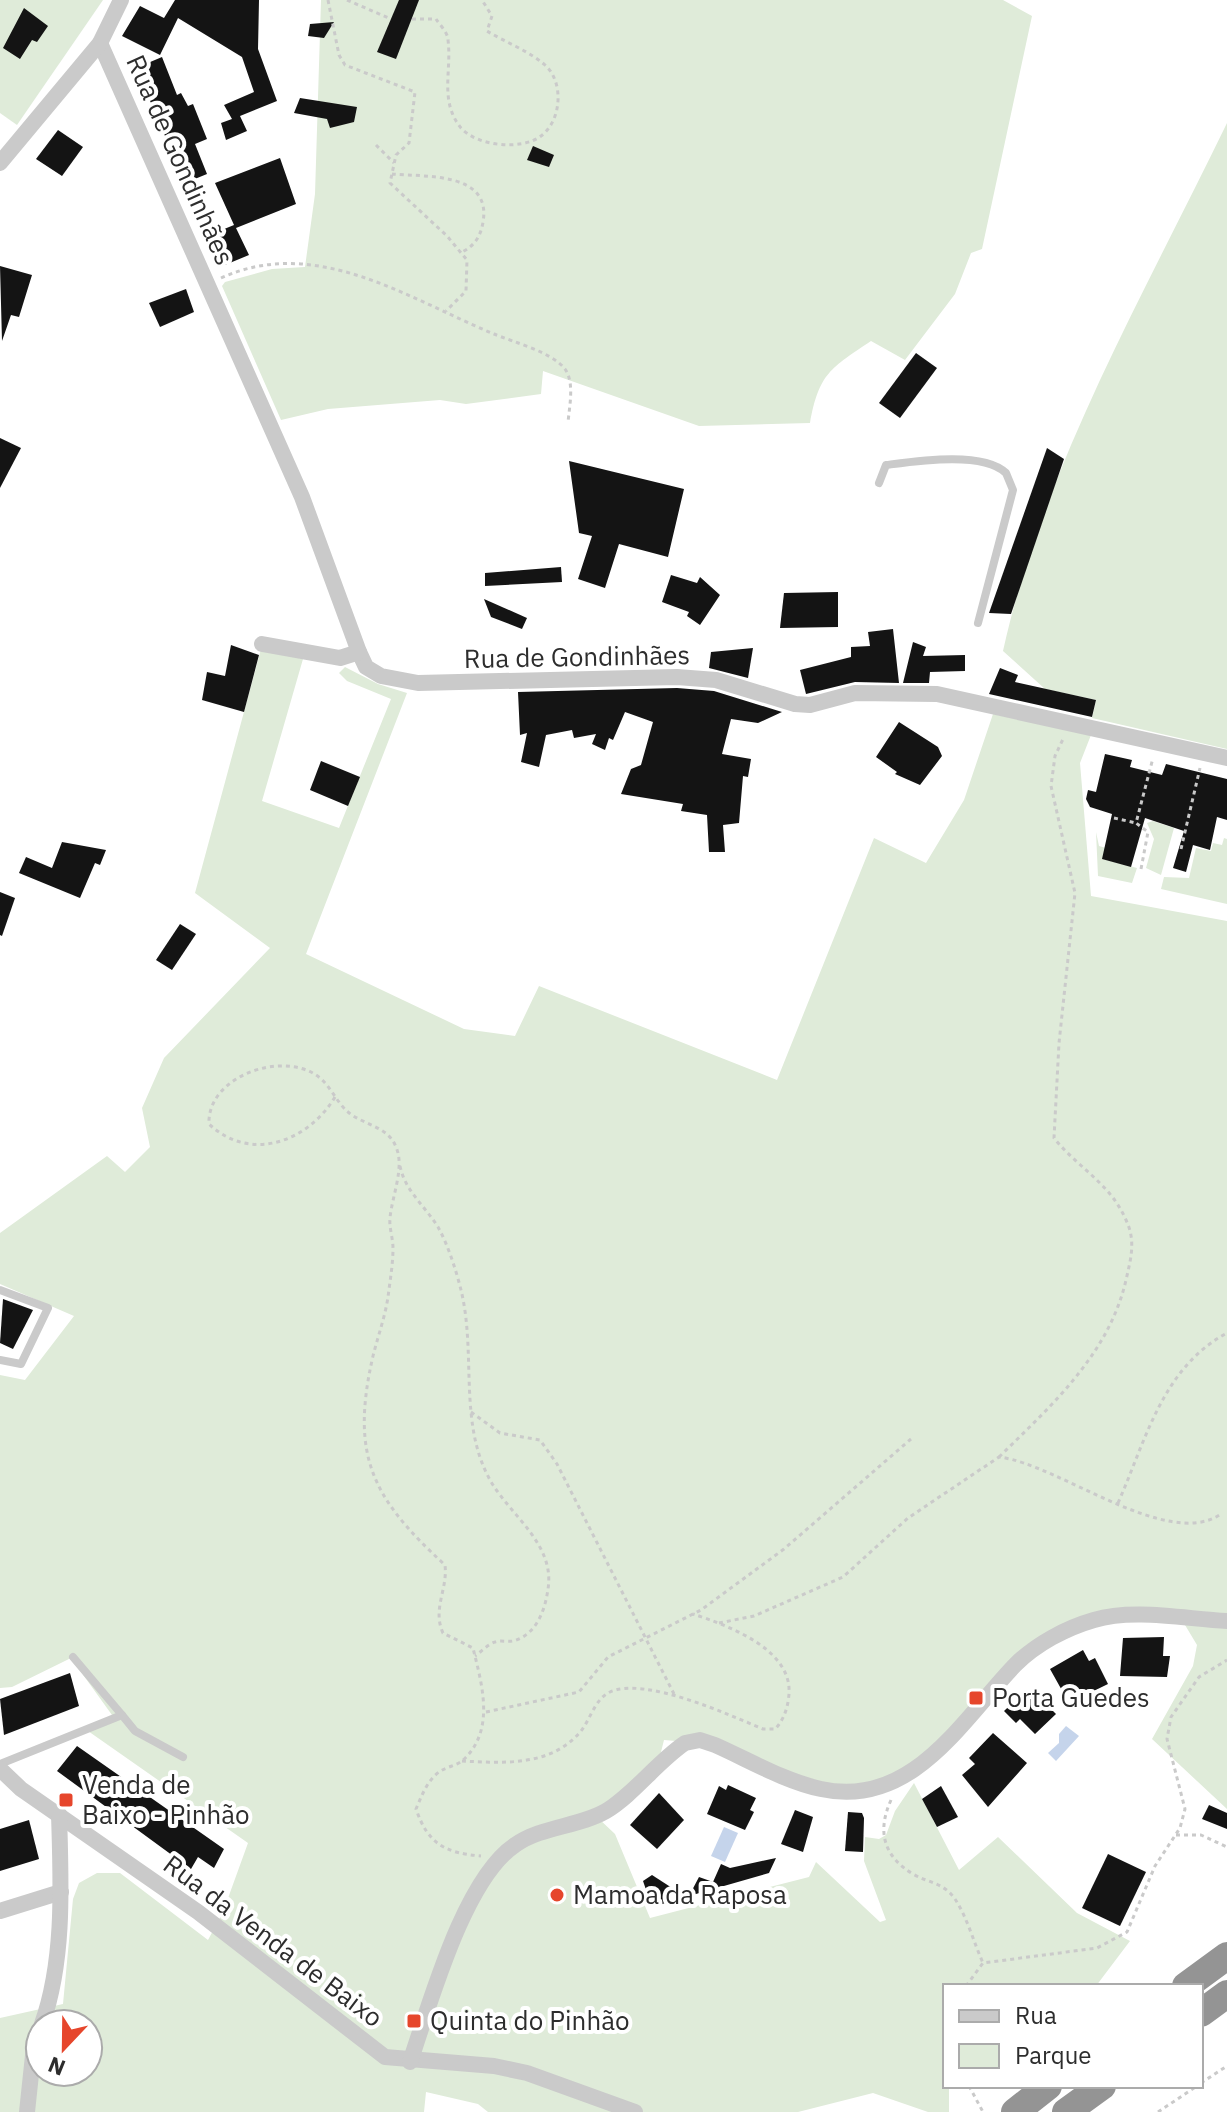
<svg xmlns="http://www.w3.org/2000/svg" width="1227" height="2112" font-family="'IBM Plex Sans',sans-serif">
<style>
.green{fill:#dfebd9;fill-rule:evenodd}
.water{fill:#c5d4eb}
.building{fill:#141414}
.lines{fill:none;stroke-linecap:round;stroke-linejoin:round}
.path{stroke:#cacaca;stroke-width:3;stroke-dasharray:4 4;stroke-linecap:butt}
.lane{stroke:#cacaca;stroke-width:8}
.street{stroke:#cacaca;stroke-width:16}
.highway{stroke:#949494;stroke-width:28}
.poi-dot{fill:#e6462c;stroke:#fff;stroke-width:3}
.labels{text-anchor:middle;stroke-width:8;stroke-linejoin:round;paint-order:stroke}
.street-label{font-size:26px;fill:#2d2d2d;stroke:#fff}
.poi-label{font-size:26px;fill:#2d2d2d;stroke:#fff;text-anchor:start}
</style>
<rect width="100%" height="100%" fill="#fff"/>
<g class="green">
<path d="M 0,0 L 103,0 L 17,125 L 0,113 Z"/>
<path d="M 321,0 L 1003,0 L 1032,16 L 982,249 L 971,253 L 955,294 L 905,360 L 871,341 C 831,368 819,373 810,423 L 699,426 L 543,371 L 541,394 L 466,404 L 440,400 L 328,409 L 281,420 L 222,286 L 225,282 L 272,269 L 305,267 L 315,194 Z"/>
<path d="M 1227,123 L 1227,749 L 1092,718 L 1096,700 L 1045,689 L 1003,651 C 1044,465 1145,293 1227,123 Z"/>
<path d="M 261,649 L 303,659 L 262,801 L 339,828 L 391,699 L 347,681 L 339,673 L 345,667 L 378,684 L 407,693 L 306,954 L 464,1029 L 515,1036 L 539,986 L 777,1080 L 874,838 L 926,863 L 964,800 L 993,714 L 1091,735 L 1080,763 L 1091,896 L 1227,921 L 1227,1809 L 1152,1739 L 1193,1666 L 1197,1645 L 1182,1620 L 1129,1615 L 1059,1629 L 922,1771 L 869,1796 L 807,1790 L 724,1745 L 664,1740 L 660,1756 L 597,1817 L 615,1834 L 650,1918 L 809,1877 L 816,1862 L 880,1922 L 886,1920 L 864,1861 L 865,1837 L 879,1839 L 886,1835 L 895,1811 L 914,1783 L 959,1870 L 998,1837 L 1077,1913 L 1130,1941 L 1096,1986 L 945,1986 L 945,2086 L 949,2086 L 949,2112 L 928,2112 L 873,2093 L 798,2112 L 488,2112 L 478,2104 L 426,2092 L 424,2112 L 0,2112 L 0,2018 L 63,2004 L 73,1899 L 79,1883 L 97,1873 L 120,1873 L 208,1940 L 223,1912 L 248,1843 L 88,1731 L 112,1715 L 71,1658 L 12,1687 L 0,1688 L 0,1375 L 25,1380 L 74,1316 L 0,1284 L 0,1233 L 107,1156 L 125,1172 L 150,1147 L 142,1108 L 164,1058 L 270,948 L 195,893 ZM 40,2024 L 88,2024 L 88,2072 L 40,2072 Z"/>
<path d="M 1153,821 L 1174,828 L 1161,875 L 1146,868 L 1154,839 L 1147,823 Z"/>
<path d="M 1096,832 L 1099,846 L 1106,848 L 1103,859 L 1137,868 L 1132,883 L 1098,876 Z"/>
<path d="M 1224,838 L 1227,839 L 1227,904 L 1161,889 L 1164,877 L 1189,878 L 1196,848 L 1211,851 L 1213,843 L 1222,845 Z"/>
</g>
<g class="water">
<path d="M 1066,1726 L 1079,1736 L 1056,1761 L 1048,1753 L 1059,1743 L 1059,1734 Z"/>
<path d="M 724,1827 L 738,1833 L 725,1862 L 711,1856 Z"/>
</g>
<g class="building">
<path d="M 175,0 L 259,0 L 258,49 L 277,101 L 240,116 L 247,131 L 226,140 L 221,123 L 232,119 L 224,105 L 254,92 L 242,57 L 178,18 L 160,55 L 122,36 L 140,6 L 164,18 Z"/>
<path d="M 399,0 L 419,0 L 396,59 L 377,52 Z"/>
<path d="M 24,8 L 48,26 L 37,42 L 32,40 L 20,59 L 3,48 Z"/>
<path d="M 334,22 L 324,38 L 308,36 L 310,24 Z"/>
<path d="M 162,57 L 177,95 L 181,93 L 188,106 L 193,104 L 207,139 L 195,144 L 207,174 L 185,183 L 136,68 Z"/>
<path d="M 300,98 L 357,107 L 354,122 L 330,128 L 327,119 L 294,113 Z"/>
<path d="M 58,130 L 83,147 L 62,176 L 36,159 Z"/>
<path d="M 533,146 L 554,155 L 549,167 L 527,160 Z"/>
<path d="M 280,158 L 296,204 L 236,228 L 249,255 L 220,267 L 207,236 L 234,225 L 215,183 Z"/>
<path d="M 0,266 L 32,275 L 19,317 L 11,315 L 2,341 Z"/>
<path d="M 186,289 L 194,312 L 160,327 L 149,303 Z"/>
<path d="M 916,353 L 937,368 L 900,418 L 879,403 Z"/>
<path d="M 0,438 L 21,448 L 0,488 Z"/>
<path d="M 1047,448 L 1064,459 L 1011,614 L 989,613 Z"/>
<path d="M 569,461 L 684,489 L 668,557 L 619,544 L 605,588 L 578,579 L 592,536 L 579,533 Z"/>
<path d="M 561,567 L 562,582 L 485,586 L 485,573 Z"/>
<path d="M 671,575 L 697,583 L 700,577 L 720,595 L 700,625 L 687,616 L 689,612 L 662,602 Z"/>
<path d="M 838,592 L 838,627 L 780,628 L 784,593 Z"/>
<path d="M 484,599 L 527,618 L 522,629 L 491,617 Z"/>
<path d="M 893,629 L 899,683 L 855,682 L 806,694 L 800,670 L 851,657 L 851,647 L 870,646 L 868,632 Z"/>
<path d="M 913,642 L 926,647 L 923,656 L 965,655 L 965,671 L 930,672 L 929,683 L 903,683 Z"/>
<path d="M 231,645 L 259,655 L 244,712 L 202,700 L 207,672 L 225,676 Z"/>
<path d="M 753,648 L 748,678 L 709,668 L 711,652 Z"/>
<path d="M 1000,668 L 1018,675 L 1015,682 L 1096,700 L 1092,717 L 989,694 Z"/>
<path d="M 677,688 L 714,691 L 782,712 L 758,723 L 731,719 L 722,754 L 751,759 L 748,777 L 743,776 L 739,823 L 723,825 L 725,852 L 709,852 L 707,815 L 681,811 L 683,804 L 621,794 L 631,769 L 641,765 L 653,722 L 625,712 L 613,740 L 609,738 L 605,750 L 592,744 L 596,734 L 574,738 L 572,730 L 546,735 L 539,767 L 521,762 L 527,733 L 520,735 L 518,692 Z"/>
<path d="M 899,722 L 938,747 L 942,756 L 920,785 L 895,774 L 897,772 L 876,757 Z"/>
<path d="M 1105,754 L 1132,760 L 1130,767 L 1162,775 L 1166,764 L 1227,779 L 1227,820 L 1217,817 L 1210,850 L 1193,845 L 1186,872 L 1173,868 L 1184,831 L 1145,818 L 1131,867 L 1102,859 L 1112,814 L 1090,807 L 1086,799 L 1088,790 L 1096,792 Z"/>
<path d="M 321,761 L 360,777 L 348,806 L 310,790 Z"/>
<path d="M 62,842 L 106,850 L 100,865 L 95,863 L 80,898 L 19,873 L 26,857 L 52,868 Z"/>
<path d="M 0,892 L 15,898 L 2,936 L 0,935 Z"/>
<path d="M 180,924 L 196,934 L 172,970 L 156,960 Z"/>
<path d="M 3,1299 L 33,1310 L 13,1349 L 0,1343 Z"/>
<path d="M 1164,1637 L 1163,1656 L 1170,1656 L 1167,1677 L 1120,1676 L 1123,1638 Z"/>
<path d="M 1083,1650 L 1089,1661 L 1095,1658 L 1108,1684 L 1069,1703 L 1050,1669 Z"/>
<path d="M 70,1673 L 79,1706 L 4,1735 L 0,1699 Z"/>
<path d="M 1026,1690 L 1033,1697 L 1036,1694 L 1056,1714 L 1035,1734 L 1020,1719 L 1016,1723 L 1004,1711 Z"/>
<path d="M 993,1733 L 1027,1763 L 988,1807 L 962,1775 L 975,1764 L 969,1758 Z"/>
<path d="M 77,1746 L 224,1849 L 214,1868 L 198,1857 L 191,1869 L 57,1771 Z"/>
<path d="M 728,1785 L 756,1798 L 750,1810 L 754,1812 L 745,1830 L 707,1814 L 719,1786 L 726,1790 Z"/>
<path d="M 941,1786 L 958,1817 L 937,1827 L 922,1799 Z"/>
<path d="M 659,1793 L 684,1820 L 657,1849 L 630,1825 Z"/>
<path d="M 1209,1805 L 1227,1813 L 1227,1829 L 1202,1819 Z"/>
<path d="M 795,1810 L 813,1817 L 803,1852 L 781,1844 Z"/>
<path d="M 848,1812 L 862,1813 L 864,1818 L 863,1852 L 845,1851 Z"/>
<path d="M 29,1820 L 39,1859 L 0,1871 L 0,1829 Z"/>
<path d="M 1108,1854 L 1146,1872 L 1120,1926 L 1082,1908 Z"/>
<path d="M 776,1858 L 769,1873 L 689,1896 L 699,1877 L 713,1882 L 721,1864 L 730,1868 Z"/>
<path d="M 652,1875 L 686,1897 L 652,1907 L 643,1881 Z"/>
</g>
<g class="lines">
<g class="path">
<path d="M 328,0 L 339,55 L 345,65 L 415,92 L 409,143 L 396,155 L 390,183 L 447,236 L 467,260 L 466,291 L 446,311"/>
<path d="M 347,0 L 391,19"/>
<path d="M 412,19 L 436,19 C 440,25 448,33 448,40 C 452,71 439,101 461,128 C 477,146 521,151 541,136 C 562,120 564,82 545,65 C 529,51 505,42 487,31 L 492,16 L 482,0"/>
<path d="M 376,145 L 394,163"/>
<path d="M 392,174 C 426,177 492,172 483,222 C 481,235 475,246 462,252"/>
<path d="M 221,278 C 316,235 407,298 494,334 C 513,342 552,352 565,369 C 575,383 569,408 568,423"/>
<path d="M 1114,818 L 1136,823"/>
<path d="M 1181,849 L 1200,768"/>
<path d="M 1141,869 L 1148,832 L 1136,823 L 1153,758"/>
<path d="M 335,1097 C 308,1142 250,1163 209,1124 C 207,1077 280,1051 316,1075 C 330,1084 336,1102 348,1112 C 363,1125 388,1126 396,1147 C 405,1167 392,1196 390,1218 C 389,1228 393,1238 393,1248 C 393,1264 390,1281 388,1297 C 385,1317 378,1336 373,1356 C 350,1456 372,1498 445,1565 C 448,1589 432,1609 443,1633 L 473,1648 C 482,1685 496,1731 462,1761 C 455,1766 446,1767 439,1772 C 427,1781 422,1795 416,1809 C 428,1844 445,1853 481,1856"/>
<path d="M 400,1166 C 405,1191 425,1206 438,1227 C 448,1245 456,1270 461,1290 C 477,1355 457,1427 493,1485 C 514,1518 555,1546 548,1589 C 545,1611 536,1635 513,1641 C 507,1642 500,1640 495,1642 C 488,1644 481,1652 475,1656"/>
<path d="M 471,1412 L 500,1433 L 540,1440 L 557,1464 L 674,1694"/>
<path d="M 999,1457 C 1052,1405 1109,1354 1126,1280 C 1131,1258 1136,1241 1126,1220 C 1110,1183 1078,1168 1054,1138 L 1059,1043 L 1075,893 L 1051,786 L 1055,756 L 1064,737"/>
<path d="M 1118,1503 C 1146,1440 1162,1368 1227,1333"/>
<path d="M 719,1623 L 754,1616 L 843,1577 L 908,1518 L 999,1457 C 1059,1464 1167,1551 1221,1514"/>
<path d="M 486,1712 L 579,1692 L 608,1657 L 701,1610 L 784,1549 L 911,1439"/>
<path d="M 462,1761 C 504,1763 551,1767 581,1731 C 591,1718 595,1699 610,1692 C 645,1676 729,1715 763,1729 L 775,1729 C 784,1720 788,1707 789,1694 C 792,1649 729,1626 693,1614"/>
<path d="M 891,1800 C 877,1831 883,1856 913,1874 C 928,1883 943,1882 955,1899 C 967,1917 974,1943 983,1963"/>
<path d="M 1176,1835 L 1201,1835 L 1227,1847"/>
<path d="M 966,1986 L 983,1963 L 1097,1948 L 1127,1932 L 1155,1866 L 1180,1828 L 1185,1809 L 1167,1739 L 1171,1717 L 1199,1677 L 1227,1660"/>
<path d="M 1201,2083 L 1227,2066"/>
<path d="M 969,2086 L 983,2112"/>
<path d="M 1158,2112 L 1197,2086"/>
</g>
<g class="lane">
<path d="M 879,483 L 886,465 C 917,461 983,451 1006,473 L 1013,490 L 978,623"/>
<path d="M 0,1290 L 48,1308 L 21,1364 L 0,1360"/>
<path d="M 122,1715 L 135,1731 L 183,1757"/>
<path d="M 0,1764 L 122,1715 L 73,1657"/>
</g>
<g class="street">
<path d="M 100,43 L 302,497 L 359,652 L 366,667 L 381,676 L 418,683 L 677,677 L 716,680 L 795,704 L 810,705 L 855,693 L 937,694 L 1227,758"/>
<path d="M 0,163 L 100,43 L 121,0"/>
<path d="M 262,644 L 340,658 L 359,652"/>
<path d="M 0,1769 L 21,1789 L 198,1912 L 385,2057 L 494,2066 L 527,2073 L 635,2112"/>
<path d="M 0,1911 L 61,1892"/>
<path d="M 42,2024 C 65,1959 61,1883 59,1814"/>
<path d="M 410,2062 C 430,2004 464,1879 515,1845 C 542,1826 578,1827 606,1811 C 633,1795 657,1762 685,1743 L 700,1740 L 715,1745 C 749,1760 784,1781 821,1789 C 912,1809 962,1720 1015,1665 C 1036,1644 1066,1628 1094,1620 C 1133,1608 1186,1619 1227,1621"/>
<path d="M 27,2112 L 34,2046 L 40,2029"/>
</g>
<g class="highway">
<path d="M 1186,1986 L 1227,1956"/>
<path d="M 1201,2013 L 1227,1994"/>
<path d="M 1015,2112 L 1048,2086"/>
<path d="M 1066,2112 L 1102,2086"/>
</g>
</g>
<g class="poi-dot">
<rect x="968" y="1690" width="16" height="16" rx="4"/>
<rect x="58" y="1792" width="16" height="16" rx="4"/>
<circle cx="557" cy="1895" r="8"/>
<rect x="406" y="2013" width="16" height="16" rx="4"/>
</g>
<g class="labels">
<g class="street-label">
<text transform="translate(180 160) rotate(66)" y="9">Rua de Gondinhães</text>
<text transform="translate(577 657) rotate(-1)" y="9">Rua de Gondinhães</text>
<text transform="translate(273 1941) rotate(37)" y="9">Rua da Venda de Baixo</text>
</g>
<g class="poi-label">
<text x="992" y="1707">Porta Guedes</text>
<text x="82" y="1794">Venda de<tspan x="82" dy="30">Baixo - Pinhão</tspan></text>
<text x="573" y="1904">Mamoa da Raposa</text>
<text x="430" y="2030">Quinta do Pinhão</text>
</g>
</g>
<rect x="943" y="1984" width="260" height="104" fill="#ffffff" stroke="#ababab" stroke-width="2"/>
<rect x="959" y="2010" width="40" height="12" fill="#cacaca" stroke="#ababab" stroke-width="2"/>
<text x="1015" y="2024" font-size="24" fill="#2d2d2d">Rua</text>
<rect x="959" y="2044" width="40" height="24" fill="#dfebd9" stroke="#ababab" stroke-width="2"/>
<text x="1015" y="2064" font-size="24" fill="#2d2d2d">Parque</text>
<g transform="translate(64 2048) rotate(202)"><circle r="38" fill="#ffffff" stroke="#ababab" stroke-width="2"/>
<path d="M0-6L14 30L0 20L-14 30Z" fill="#e6462c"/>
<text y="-12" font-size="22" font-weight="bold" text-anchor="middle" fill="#2d2d2d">N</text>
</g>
</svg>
